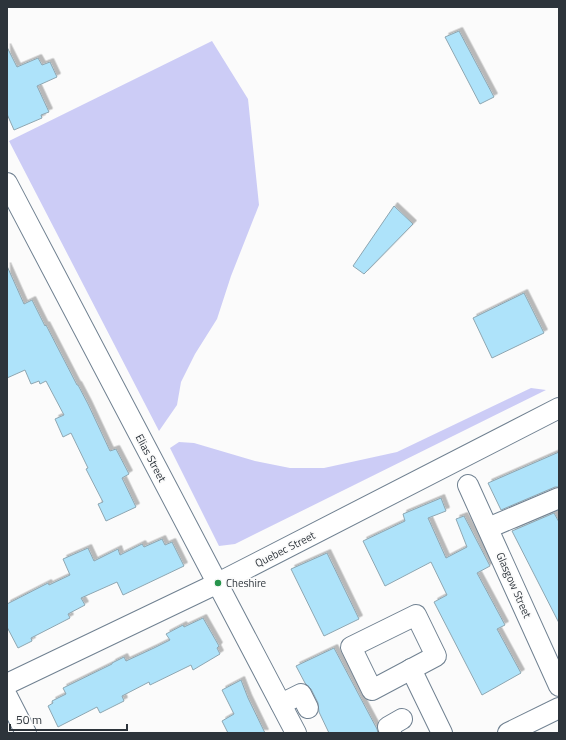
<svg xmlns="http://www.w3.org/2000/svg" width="566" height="740" font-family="'Titillium Web',sans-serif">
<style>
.green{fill:#ccccf6}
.building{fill:#aee3fa;stroke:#8ea6b1;filter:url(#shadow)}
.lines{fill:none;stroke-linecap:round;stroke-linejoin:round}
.minor-casing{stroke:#708191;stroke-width:22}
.minor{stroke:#fff;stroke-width:20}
.poi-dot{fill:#28944c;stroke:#fbfbfb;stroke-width:1.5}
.labels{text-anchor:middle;stroke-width:3.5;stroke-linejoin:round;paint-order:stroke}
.street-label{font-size:11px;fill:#2d343b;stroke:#fbfbfb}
.poi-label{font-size:11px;fill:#2d343b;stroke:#fbfbfb;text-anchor:start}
</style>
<defs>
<filter id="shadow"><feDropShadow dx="3.5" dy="-3.5" stdDeviation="0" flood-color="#0004"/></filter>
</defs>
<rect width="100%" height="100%" fill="#fbfbfb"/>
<g class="green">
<path d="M 212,41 L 248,99 L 259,205 L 231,276 L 217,319 L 195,354 L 181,382 L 177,405 L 159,431 L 9,141 Z"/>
<path d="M 531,388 L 546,390 L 235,544 L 219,546 L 170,448 L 179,442 L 194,443 L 255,461 L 290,468 L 324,468 L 397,452 Z"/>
</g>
<g class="building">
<path d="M 459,31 L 494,97 L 480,104 L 445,37 Z"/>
<path d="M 7,47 L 17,67 L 38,58 L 42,65 L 50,62 L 57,77 L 37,86 L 49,112 L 41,115 L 42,118 L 14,130 L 7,114 Z"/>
<path d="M 394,206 L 413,224 L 364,274 L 353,266 Z"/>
<path d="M 7,266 L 24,304 L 32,300 L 45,326 L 46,325 L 77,385 L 78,385 L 88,404 L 110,451 L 116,449 L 129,474 L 122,478 L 136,507 L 106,521 L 98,504 L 103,502 L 86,469 L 88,468 L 71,433 L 63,437 L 55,419 L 64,415 L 46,381 L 40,384 L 39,381 L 31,384 L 25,370 L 7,378 Z"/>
<path d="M 524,293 L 544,333 L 492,358 L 473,318 Z"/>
<path d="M 559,452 L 559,487 L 555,487 L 501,510 L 488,483 Z"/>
<path d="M 441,498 L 446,511 L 428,518 L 446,558 L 467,547 L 456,519 L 464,516 L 490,566 L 477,573 L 505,625 L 497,629 L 521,673 L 482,695 L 434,602 L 447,595 L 431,562 L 385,586 L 363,541 L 405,521 L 403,514 Z"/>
<path d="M 554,513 L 559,522 L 559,623 L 512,531 Z"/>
<path d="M 162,539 L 165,545 L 172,542 L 184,566 L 123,595 L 117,582 L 81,598 L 85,605 L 68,614 L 70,618 L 31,638 L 32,641 L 18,648 L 7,627 L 7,604 L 48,583 L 49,585 L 70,575 L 63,559 L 88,548 L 94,561 L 118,549 L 120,555 L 142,544 L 144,547 Z"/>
<path d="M 327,553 L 359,619 L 324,636 L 291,569 Z"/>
<path d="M 203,618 L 219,646 L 217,648 L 220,654 L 193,670 L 191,665 L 150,685 L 149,682 L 122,696 L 124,701 L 100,713 L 97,707 L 58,727 L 48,706 L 53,703 L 52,701 L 66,694 L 63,688 L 112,664 L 112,663 L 124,657 L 126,661 L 154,648 L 170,640 L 166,634 L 183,625 L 184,627 Z"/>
<path d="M 334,648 L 377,729 L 378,733 L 329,733 L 319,712 L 318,703 L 311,689 L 305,683 L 296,666 Z"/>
<path d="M 241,680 L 248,698 L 265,733 L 228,733 L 222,721 L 234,714 L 222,690 Z"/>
</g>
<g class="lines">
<defs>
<g id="minor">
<path d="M 7,183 L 296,733"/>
<path d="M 468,485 L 559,686"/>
<path d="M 488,528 L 559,498"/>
<path d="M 416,615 L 436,656 L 372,690 L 351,647 Z"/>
<path d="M 411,669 L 442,733"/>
<path d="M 7,684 L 218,583 L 559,408"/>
<path d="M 7,696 L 26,733"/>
<path d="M 281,704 L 301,694 L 308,708"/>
<path d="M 391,733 L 388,727 L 402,719"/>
<path d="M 508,733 L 559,708"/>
</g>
</defs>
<use href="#minor" class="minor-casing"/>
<use href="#minor" class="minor"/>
</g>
<circle class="poi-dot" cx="218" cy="583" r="4"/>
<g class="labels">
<g class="street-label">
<text transform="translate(151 458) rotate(62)" y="4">Elias Street</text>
<text transform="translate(285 549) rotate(-27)" y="4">Quebec Street</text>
<text transform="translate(514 585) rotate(66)" y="4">Glasgow Street</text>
</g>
<g class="poi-label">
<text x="226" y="587">Cheshire</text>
</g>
</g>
<rect width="566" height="740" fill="none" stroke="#2d343b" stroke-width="16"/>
<path d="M10 724v6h117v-6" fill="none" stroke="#2d343b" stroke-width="2"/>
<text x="16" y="724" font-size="12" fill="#2d343b" stroke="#fbfbfb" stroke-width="3" paint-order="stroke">50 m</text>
</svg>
